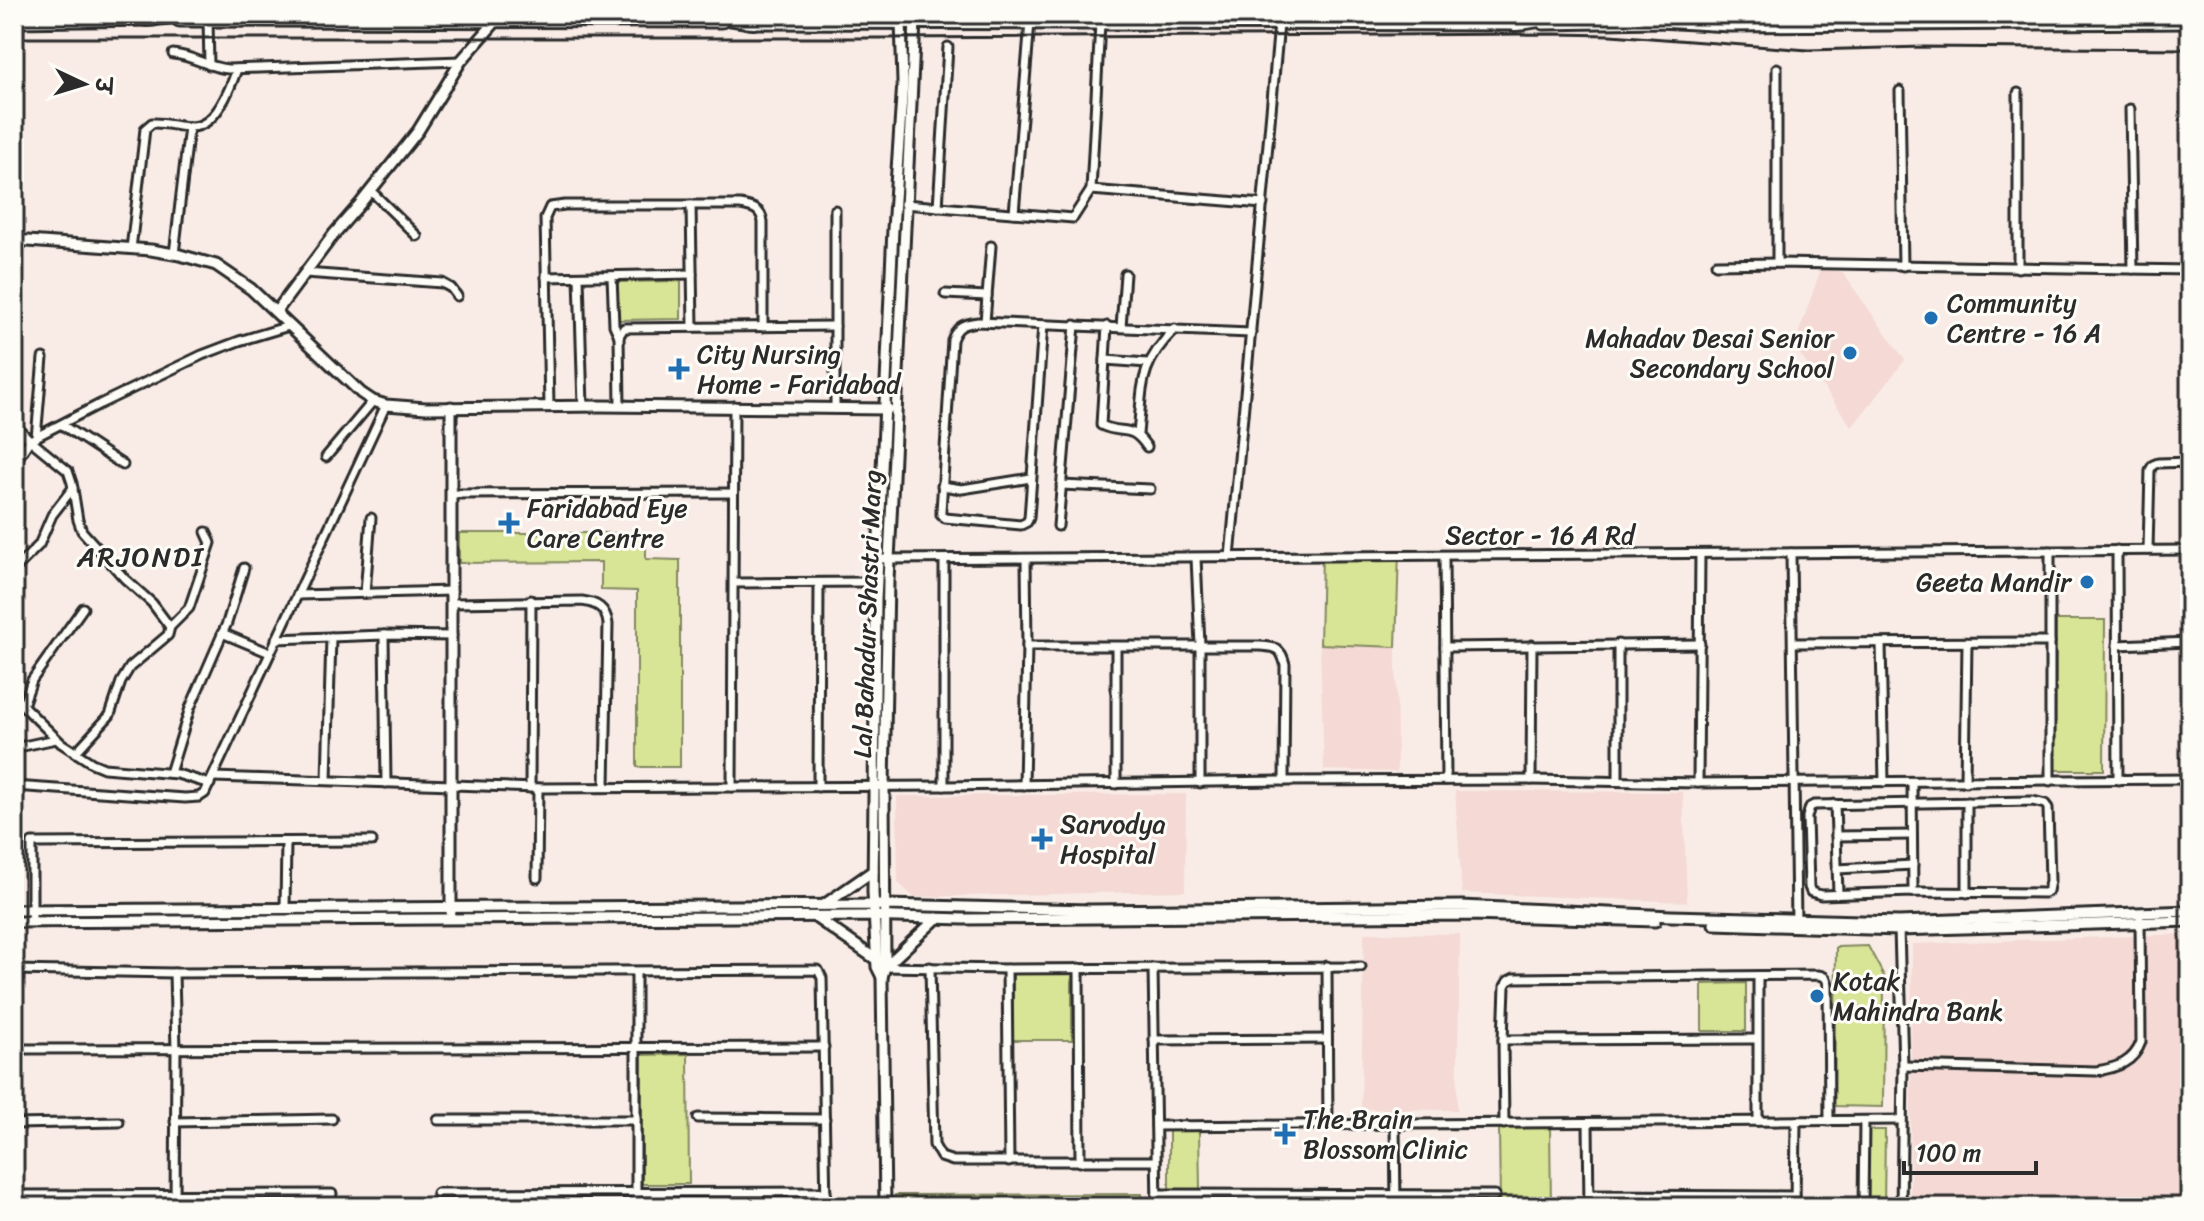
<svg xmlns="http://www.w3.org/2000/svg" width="2204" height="1221" font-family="Sriracha,'Playpen Sans Deva',sans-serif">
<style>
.built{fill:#f4d9d4}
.green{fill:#d8e496;stroke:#828860;stroke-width:2}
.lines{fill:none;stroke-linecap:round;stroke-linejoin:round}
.minor-casing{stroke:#2b2b2b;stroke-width:13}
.tertiary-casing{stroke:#2b2b2b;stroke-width:15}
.secondary-casing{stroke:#2b2b2b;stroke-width:17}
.trunk-casing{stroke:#2b2b2b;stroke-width:18}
.minor{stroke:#fdfcf7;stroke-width:7}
.tertiary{stroke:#fdfcf7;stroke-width:9}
.secondary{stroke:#fdfcf7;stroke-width:11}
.trunk{stroke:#fdfcf7;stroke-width:12}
.rail{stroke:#2b2b2b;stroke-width:3}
.poi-dot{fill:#1f6fb2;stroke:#fdfcf7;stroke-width:3}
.labels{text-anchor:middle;stroke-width:6;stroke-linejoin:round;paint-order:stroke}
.poi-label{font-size:26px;fill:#2b2b2b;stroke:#fdfcf7;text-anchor:start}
.street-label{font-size:26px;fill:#2b2b2b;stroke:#fdfcf7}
.neighbourhood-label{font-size:28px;letter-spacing:2px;fill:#2b2b2b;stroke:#fdfcf7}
</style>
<rect width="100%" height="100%" fill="#f9ece7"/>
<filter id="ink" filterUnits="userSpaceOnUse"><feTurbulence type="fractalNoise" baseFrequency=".0125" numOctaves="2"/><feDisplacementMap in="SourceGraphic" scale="16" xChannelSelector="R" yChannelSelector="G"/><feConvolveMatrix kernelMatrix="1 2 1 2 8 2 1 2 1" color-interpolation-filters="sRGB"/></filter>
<g filter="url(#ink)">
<g class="built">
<path d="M 1821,269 L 1842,272 L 1905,360 L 1852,427 L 1794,346 Z"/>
<path d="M 1320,644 L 1396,647 L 1397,772 L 1324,770 Z"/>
<path d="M 1455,791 L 1683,792 L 1687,902 L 1462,893 Z"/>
<path d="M 1186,794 L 1185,891 L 914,897 L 898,883 L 897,796 Z"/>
<path d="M 1364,933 L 1460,934 L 1457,1110 L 1361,1109 Z"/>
<path d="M 2190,934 L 2190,1207 L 1910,1207 L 1912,944 Z"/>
</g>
<g class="green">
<path d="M 681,281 L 681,319 L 618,320 L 618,282 Z"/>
<path d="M 459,533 L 646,533 L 646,559 L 680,560 L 680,767 L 637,767 L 637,591 L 601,590 L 601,562 L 459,563 Z"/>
<path d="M 1399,551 L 1396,647 L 1320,644 L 1322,552 Z"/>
<path d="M 2056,620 L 2105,620 L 2104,770 L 2055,770 Z"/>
<path d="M 1868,946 L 1884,976 L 1883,1107 L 1834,1106 L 1836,947 Z"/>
<rect x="1013" y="972" width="59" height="68"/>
<path d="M 1746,983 L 1746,1031 L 1702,1031 L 1702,984 Z"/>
<path d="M 688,1054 L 689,1184 L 642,1184 L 642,1055 Z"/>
<path d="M 1550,1126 L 1551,1207 L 1500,1207 L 1499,1127 Z"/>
<path d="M 1169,1129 L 1199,1129 L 1200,1189 L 1169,1189 Z"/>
<path d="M 1868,1130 L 1885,1130 L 1884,1207 L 1868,1207 Z"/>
<path d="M 1142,1194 L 1143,1207 L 895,1207 L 895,1195 Z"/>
</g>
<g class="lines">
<defs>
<g id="minor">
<path d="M 208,20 L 209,65"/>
<path d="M 173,54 C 195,56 208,68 228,69 L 461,61"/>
<path d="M 1777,68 L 1777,263"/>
<path d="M 1900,91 L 1903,266"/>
<path d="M 2130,109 L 2133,269"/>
<path d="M 1091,190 L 1263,204"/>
<path d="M 371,191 L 417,236"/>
<path d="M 904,204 L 1073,218 L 1091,190 L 1100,23"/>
<path d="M 691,205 L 693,327"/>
<path d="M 938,207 L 948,47"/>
<path d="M 1014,213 L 1030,22"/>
<path d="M 131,249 L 145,129 L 152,123 C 165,122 178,127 191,127 C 216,127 230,89 237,69"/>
<path d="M 174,254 L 189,127"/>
<path d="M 1716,264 L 1777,263 L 2190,270"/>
<path d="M 2018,268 L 2018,93"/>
<path d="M 305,273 L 442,283 L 451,288 L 457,296"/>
<path d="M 546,277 L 692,274"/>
<path d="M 579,277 L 583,406"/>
<path d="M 612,277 L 614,325 L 619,336"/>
<path d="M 945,294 L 987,296"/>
<path d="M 985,322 L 991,246"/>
<path d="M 1043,325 L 1029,518 L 1027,522 L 1021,525 L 945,518 L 941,515 L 941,511 L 952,340 C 957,326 963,324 978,322 L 1251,333"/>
<path d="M 1107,326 L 1101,425 C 1123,436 1130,422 1147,447"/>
<path d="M 1121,327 L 1125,274"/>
<path d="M 1105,360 L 1148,363"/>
<path d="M 549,406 L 545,218 L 550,207 L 565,205 L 740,205 C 753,207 761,209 763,222 L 763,327"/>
<path d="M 620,406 L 619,336 L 624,328 L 835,326"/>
<path d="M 835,409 L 835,210"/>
<path d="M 14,424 L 30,440 L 68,471 L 72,483 L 78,520 L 82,531 L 125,579 L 152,603 L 170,627 L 168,635 L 130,667 L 121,682 L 110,715 L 75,753"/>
<path d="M 62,425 L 123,465"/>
<path d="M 1138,434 C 1143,385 1138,366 1175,329"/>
<path d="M 36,438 L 43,358"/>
<path d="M 326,457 L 373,401"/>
<path d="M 14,464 L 30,440 L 100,404 L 202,355 L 239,341 L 289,326"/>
<path d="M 1061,485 L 1150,489"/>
<path d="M 942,486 L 962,489 L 1031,478"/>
<path d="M 451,494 L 733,493"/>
<path d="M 1058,526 L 1075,325"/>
<path d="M 2117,550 L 2118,780"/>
<path d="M 2148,550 L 2150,470 L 2153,465 L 2158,463 L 2190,462"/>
<path d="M 2050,551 L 2050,781"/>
<path d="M 1791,553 L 1796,923"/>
<path d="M 1444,556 L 1446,780"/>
<path d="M 1230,557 L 1279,24"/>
<path d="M 1196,558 L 1200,645 L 1200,783"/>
<path d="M 884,559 L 2190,550"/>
<path d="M 944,559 L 944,786"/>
<path d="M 14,570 L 39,545 L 52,515 L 73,488"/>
<path d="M 734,583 L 868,582"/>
<path d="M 365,593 L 371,518"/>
<path d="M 298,595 L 452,591"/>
<path d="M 452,603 L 582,601 C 597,603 606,608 608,624 L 605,787"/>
<path d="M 170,627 L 189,608 L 211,543 L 206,532"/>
<path d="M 222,633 L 270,653"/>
<path d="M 384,635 L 386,783"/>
<path d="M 276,639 L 384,635 L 452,636"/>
<path d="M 1793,643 L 2050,642"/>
<path d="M 1881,643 L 1884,782"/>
<path d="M 2117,645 L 2190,642"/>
<path d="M 1027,646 L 1259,646 C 1275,647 1281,647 1285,664 L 1284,781"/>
<path d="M 1116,647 L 1116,784"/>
<path d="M 1445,647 L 1700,644"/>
<path d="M 14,697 L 61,743 L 92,763 L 104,768 L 177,774 L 210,784"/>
<path d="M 23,705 L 32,680 L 83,608"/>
<path d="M 14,748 L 56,739"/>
<path d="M 170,773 L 190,708 L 227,623 L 244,568"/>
<path d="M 214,777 L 538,788 L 944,786 L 1284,781 L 1531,780 L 1698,783 L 2190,779"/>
<path d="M 2185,779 L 2188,849 L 2190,858"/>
<path d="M 327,780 L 331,637"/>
<path d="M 1531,780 L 1532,645"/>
<path d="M 1618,781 L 1618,644"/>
<path d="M 1912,782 L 1913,892"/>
<path d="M 1965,782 L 1967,643"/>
<path d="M 1698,783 L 1700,554"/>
<path d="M 1024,785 L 1027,646 L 1026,559"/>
<path d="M 14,786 L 185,798 L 199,797 L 205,793 L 386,405"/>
<path d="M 732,787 L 734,406"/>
<path d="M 818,787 L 819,584"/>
<path d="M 530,788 L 531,600"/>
<path d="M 2033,801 L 2045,804 L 2048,808 L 2050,881 L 2048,891 L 2044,893 L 1913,892 L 1821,895 L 1811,892 L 1809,887 L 1807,817 L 1810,807 L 1814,805 Z"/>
<path d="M 1967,802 L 1967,893"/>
<path d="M 1835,804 L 1838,894"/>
<path d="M 1836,836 L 1912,835"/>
<path d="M 1837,869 L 1913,865"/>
<path d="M 537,878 L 538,788"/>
<path d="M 285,909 L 286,842"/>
<path d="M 32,921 L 32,843 L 372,841"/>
<path d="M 1899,929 L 1903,1066 L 1901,1207"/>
<path d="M 1327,966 L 1328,1125"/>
<path d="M 883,967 L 1007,969 L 1361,967"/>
<path d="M 930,967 L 934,1145 L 941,1157 L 953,1161 L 1156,1161"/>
<path d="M 1079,968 L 1080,1162"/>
<path d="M 1153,968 L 1157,1207"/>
<path d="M 1007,969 L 1009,1162"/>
<path d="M 14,970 L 174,973 L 818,970 L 822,978 L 826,1207"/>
<path d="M 174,973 L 176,1050 L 175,1207"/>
<path d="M 1758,976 L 1758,1121"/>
<path d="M 1154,1040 L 1327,1039"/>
<path d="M 1503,1040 L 1757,1039"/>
<path d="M 14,1049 L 824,1047"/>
<path d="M 1903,1066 L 2096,1071 C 2117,1068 2134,1062 2141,1042 L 2140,919"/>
<path d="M 698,1118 L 825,1119"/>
<path d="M 438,1120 L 636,1120"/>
<path d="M 175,1122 L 332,1119"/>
<path d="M 1588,1123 L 1589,1207"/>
<path d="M 14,1124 L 119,1122"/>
<path d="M 1395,1124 L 1396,1207"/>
<path d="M 1504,1124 L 1503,1040 L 1505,986 L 1508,981 L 1514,978 L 1818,975 C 1825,976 1827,978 1828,985 L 1829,1121"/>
<path d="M 1156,1126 L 1902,1120"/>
<path d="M 437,1193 L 826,1192"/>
<path d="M 1157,1194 L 1495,1195"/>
<path d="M 14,1195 L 332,1194"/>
<path d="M 1589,1195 L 1795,1196"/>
<path d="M 636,1207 L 636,972"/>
<path d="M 1795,1207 L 1796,1121"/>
<path d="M 1863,1207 L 1864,1121"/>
</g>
<g id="tertiary">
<path d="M 14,83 L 18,21"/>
<path d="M 14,240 L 151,250 L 180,255 L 216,265 L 251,289 L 361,393 L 373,401 L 386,405 L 426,408 L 600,406 L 888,409"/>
<path d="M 276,312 L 334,234 L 360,204 L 418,131 L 461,61 L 496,21"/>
<path d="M 824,905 L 873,871"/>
<path d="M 14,910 L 885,905 L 1090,910 L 1462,906 L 1671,916 L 1899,922 L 2190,911"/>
<path d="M 451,912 L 451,407"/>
<path d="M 815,917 L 877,960"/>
<path d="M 14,922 L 864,916 L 964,919 L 1471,915 L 1655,921"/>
<path d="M 1714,924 L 1899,930 L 2190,921"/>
<path d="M 885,967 L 937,918"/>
<path d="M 882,977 L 877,967 L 873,892 L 876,601 L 893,229 L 903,82 L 901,22"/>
<path d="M 885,1207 L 882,977 L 885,967 L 884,786 L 888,581 L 915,21"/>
</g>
<g id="secondary">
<path d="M 179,20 L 722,21"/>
<path d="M 14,21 L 154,19"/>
<path d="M 747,22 L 1522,24"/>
<path d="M 1543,23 L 1659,21 L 1729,25 L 2190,22"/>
</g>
<g id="trunk">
<path d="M 702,14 L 754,22"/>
<path d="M 146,19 L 191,14"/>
<path d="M 1515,24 L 1574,14"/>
</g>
</defs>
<use href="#minor" class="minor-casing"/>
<use href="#tertiary" class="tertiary-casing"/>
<use href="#secondary" class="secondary-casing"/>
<use href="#trunk" class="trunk-casing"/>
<use href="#minor" class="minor"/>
<use href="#tertiary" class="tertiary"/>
<use href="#secondary" class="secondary"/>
<use href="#trunk" class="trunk"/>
<path class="rail" d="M 14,38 L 881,38 L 1555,34 L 1611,35 L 1808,50 L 1924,47 L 2190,49"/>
</g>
</g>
<g class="poi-dot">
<circle cx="1931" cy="318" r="8"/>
<circle cx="1850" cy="353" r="8"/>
<path d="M675 357h8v8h8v8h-8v8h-8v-8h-8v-8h8z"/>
<path d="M505 511h8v8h8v8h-8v8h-8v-8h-8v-8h8z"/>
<circle cx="2087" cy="582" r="8"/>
<path d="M1038 827h8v8h8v8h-8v8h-8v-8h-8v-8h8z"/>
<circle cx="1817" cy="996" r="8"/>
<path d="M1281 1122h8v8h8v8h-8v8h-8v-8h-8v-8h8z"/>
</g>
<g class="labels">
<g class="poi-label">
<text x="1947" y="312">Community<tspan x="1947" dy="30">Centre - 16 A</tspan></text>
<text x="1834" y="347" text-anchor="end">Mahadav Desai Senior<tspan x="1834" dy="30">Secondary School</tspan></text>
<text x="697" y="363">City Nursing<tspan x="697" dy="30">Home - Faridabad</tspan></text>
<text x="527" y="517">Faridabad Eye<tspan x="527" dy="30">Care Centre</tspan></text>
<text x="2071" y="591" text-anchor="end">Geeta Mandir</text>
<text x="1060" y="833">Sarvodya<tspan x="1060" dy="30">Hospital</tspan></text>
<text x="1833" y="990">Kotak<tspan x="1833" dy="30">Mahindra Bank</tspan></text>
<text x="1303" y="1128">The Brain<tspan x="1303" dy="30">Blossom Clinic</tspan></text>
</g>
<g class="street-label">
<text x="1540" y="544">Sector - 16 A Rd</text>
<text transform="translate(867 614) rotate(-88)" y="9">Lal Bahadur Shastri Marg</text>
</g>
<g class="neighbourhood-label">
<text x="141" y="566">ARJONDI</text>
</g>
</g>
<rect width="2204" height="1221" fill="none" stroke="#fdfcf7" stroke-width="48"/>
<rect x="24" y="24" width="2156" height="1173" fill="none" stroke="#2b2b2b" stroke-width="3" filter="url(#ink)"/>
<g transform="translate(84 84) rotate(94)" stroke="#fdfcf7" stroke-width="6" paint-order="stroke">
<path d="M0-6L14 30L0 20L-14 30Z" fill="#2b2b2b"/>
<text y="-12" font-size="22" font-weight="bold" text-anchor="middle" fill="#2b2b2b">उ</text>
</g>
<path d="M1904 1161v12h132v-12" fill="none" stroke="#2b2b2b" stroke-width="4"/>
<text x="1916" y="1161" font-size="24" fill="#2b2b2b" stroke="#fdfcf7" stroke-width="6" paint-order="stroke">100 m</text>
</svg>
